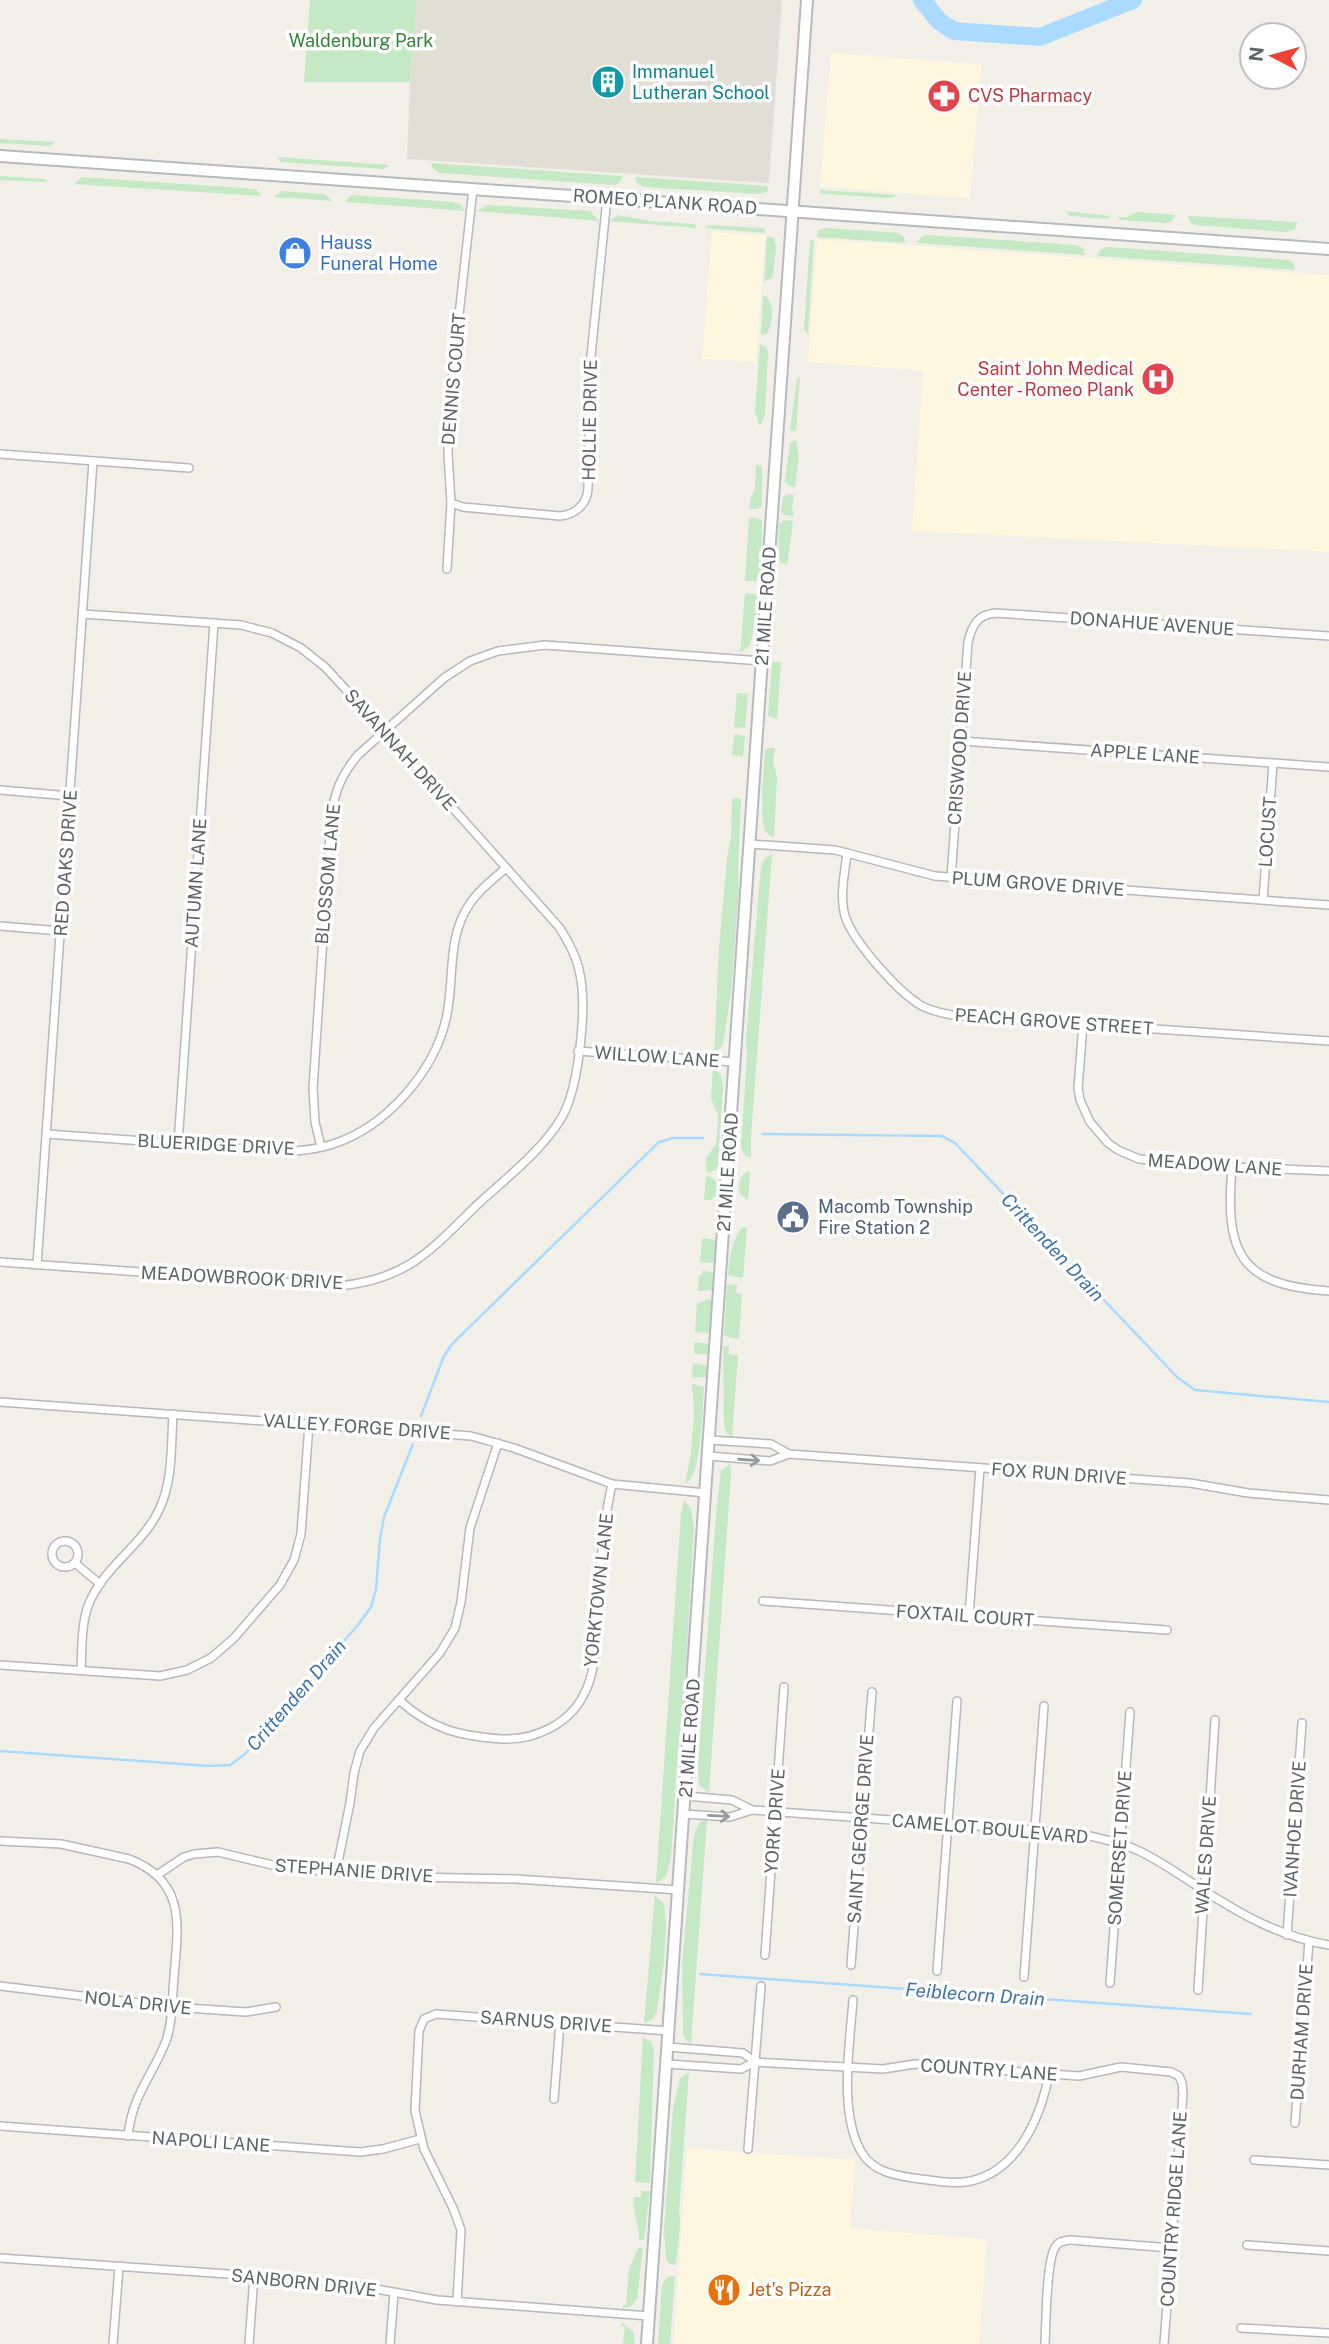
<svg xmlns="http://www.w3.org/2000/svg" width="1329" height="2344" font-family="'Public Sans',sans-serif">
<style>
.commercial{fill:#fef7e0}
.education{fill:#e1ded6}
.green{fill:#c5e8c5}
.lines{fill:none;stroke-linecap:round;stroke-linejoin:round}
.stream{stroke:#aadaff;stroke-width:2.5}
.river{stroke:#aadaff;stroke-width:18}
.street-casing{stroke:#b5b8bc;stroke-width:10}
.secondary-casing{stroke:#b6babf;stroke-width:14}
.street{stroke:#fff;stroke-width:7}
.secondary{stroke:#fff;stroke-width:10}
.oneway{stroke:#979a9d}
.labels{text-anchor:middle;stroke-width:7;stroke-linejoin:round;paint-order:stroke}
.park-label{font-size:18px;fill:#348238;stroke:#fff}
.culture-label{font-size:18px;fill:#0d838f;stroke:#fff;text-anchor:start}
.health-label{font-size:18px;fill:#be3a42;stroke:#fff;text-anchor:start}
.street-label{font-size:18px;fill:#5f6368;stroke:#fff}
.shop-label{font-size:18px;fill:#366cbe;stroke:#fff;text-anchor:start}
.service-label{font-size:18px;fill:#4e5e75;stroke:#fff;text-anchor:start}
.food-label{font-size:18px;fill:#c56008;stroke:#fff;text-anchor:start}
.water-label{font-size:19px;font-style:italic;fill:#4174aa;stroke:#fff}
</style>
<rect width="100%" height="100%" fill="#f1efe8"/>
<g class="commercial">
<path d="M 831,53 L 981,64 L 970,198 L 820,187 Z"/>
<path d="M 712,232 L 765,235 L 756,362 L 702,359 Z"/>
<path d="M 817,239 L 1329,275 L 1329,552 L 912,531 L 923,371 L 808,362 Z"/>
<path d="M 687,2148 L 855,2160 L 850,2228 L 987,2239 L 979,2344 L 674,2344 Z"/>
</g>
<path class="education" d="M 417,0 L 782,0 L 769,183 L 407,159 L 410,82 Z"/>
<g class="green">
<path d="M 310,0 L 417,0 L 410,82 L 304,82 Z"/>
<path d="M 0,139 L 55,142 L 51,146 L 0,143 Z"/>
<path d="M 277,157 L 389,165 L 384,169 L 281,162 Z"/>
<path d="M 431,163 L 623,176 L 620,182 L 615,185 L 439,173 L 433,169 Z"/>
<path d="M 0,176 L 44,179 L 49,182 L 0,180 Z"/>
<path d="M 82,177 L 256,189 L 261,196 L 75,184 Z"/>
<path d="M 635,177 L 768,186 L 767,192 L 759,194 L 643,187 L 637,183 Z"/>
<path d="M 820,190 L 897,195 L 892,198 L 823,194 L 820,193 Z"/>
<path d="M 281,191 L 325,194 L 332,201 L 274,197 Z"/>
<path d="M 352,195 L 453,202 L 460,204 L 465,211 L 345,202 Z"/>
<path d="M 488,205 L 590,211 L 599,221 L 477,211 Z"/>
<path d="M 1065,211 L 1110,216 L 1108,219 L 1070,216 Z"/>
<path d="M 1137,212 L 1175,215 L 1172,221 L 1165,223 L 1120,220 L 1118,217 L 1127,217 Z"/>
<path d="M 618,215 L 650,221 L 694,224 L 697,228 L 610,221 Z"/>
<path d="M 1188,216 L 1298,222 L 1294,230 L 1286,232 L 1195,225 L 1190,222 Z"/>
<path d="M 708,225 L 762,228 L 765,229 L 765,233 L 705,228 Z"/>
<path d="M 827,228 L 899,233 L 904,237 L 905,243 L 817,237 L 818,230 Z"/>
<path d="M 927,235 L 1076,245 L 1083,248 L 1085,255 L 917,243 L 922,236 Z"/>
<path d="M 767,236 L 774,238 L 776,247 L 773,277 L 764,282 Z"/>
<path d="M 810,240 L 814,240 L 808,335 L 804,329 Z"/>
<path d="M 1107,247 L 1289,260 L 1294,264 L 1295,270 L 1098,256 L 1100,250 Z"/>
<path d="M 763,295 C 776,301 773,324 767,334 L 761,335 Z"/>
<path d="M 760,344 L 766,347 L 768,353 L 765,415 L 762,423 L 759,425 L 755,411 Z"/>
<path d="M 800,377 L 796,431 L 790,430 L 797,379 Z"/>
<path d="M 796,440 L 799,456 L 795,487 L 789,486 L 785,481 L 790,443 Z"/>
<path d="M 756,465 L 762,467 L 762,506 L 757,509 L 749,509 L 750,500 L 755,489 Z"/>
<path d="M 789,494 L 794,495 L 792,508 L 794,516 L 785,515 L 781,512 L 783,497 Z"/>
<path d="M 749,517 L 762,520 L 761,581 L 745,581 Z"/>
<path d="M 784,520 L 793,521 L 787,565 L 780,562 L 778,559 L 779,523 Z"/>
<path d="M 745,593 L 761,595 L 760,600 L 750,645 L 740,653 Z"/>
<path d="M 772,662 L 781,662 L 777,719 L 768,716 Z"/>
<path d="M 737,693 L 748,694 L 745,728 L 734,727 Z"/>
<path d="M 734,734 L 745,736 L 743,756 L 732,755 Z"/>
<path d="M 768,748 L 775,748 L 773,761 L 777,778 L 774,837 C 769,835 767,834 765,830 C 759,816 764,766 765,750 Z"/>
<path d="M 737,798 L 741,799 L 738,868 L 739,887 L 731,993 L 723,1045 L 714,1054 L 719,948 L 727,858 L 731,837 L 732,799 Z"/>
<path d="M 772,854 L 751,1136 L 751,1158 L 744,1155 L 741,1147 L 747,1054 L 746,1040 L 761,867 L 765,858 Z"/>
<path d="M 713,1067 L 721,1075 L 723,1086 L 718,1168 L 711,1172 L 706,1172 L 706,1158 L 716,1144 L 718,1114 L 711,1099 Z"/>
<path d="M 750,1171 L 748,1200 L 740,1194 C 738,1184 739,1174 750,1171 Z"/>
<path d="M 706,1176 L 711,1177 L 717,1183 L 716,1195 L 711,1200 L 704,1200 Z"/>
<path d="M 743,1227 L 747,1227 L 743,1278 L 728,1275 C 729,1261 732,1237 743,1227 Z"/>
<path d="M 702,1238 L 716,1240 L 715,1263 L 700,1262 Z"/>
<path d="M 703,1270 L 714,1273 L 713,1290 L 698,1291 L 699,1275 L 702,1275 Z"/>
<path d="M 737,1284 L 736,1293 L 742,1294 L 739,1339 L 724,1336 L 727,1285 Z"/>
<path d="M 708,1299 L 713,1301 L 710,1331 L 708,1333 L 695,1332 L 697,1304 Z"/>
<path d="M 694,1342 L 710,1344 L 709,1354 L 694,1354 Z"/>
<path d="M 723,1346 L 729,1346 L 729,1354 L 738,1355 L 732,1437 L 727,1433 L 724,1427 Z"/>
<path d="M 693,1363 L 708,1366 L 707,1377 L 692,1378 Z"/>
<path d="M 692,1384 L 704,1387 C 702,1407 703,1475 685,1484 L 691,1453 L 694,1411 Z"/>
<path d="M 730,1464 L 731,1473 L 709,1793 L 699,1785 L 698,1767 L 716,1514 L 721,1471 Z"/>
<path d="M 684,1500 L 691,1508 L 694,1528 L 683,1715 L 678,1749 L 671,1858 L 666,1876 L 656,1883 L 681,1514 Z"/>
<path d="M 707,1820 L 691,2044 L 685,2039 L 683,2034 L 682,1965 L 694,1834 L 700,1822 Z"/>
<path d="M 655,1895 L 664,1904 L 666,1926 L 664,1962 L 657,2011 L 652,2020 L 644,2023 Z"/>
<path d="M 643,2037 L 651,2042 L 654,2050 L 650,2183 L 635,2182 Z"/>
<path d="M 689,2071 L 679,2212 C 682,2224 677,2250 676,2265 L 670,2264 L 666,2259 L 664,2231 L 673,2108 L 680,2079 Z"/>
<path d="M 641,2191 L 650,2191 L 644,2240 L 639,2240 C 640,2225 632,2212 634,2197 L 641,2197 Z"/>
<path d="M 639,2247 L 643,2248 L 637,2299 L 631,2306 L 623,2308 L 623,2305 L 626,2305 L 629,2269 Z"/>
<path d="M 669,2276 L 675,2276 L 670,2344 L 658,2344 L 662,2284 Z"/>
<path d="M 622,2322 L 634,2333 L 635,2344 L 623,2344 L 625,2327 L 621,2326 Z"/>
</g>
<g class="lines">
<g class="stream">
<path d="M 763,1134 L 942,1136 L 955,1143 L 1177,1377 L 1195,1390 L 1329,1402"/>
<path d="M 421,1416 L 444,1356 L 453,1343 L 659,1142 L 673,1138 L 703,1138"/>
<path d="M 0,1751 L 210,1766 L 230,1765 L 244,1755 L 358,1625 L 371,1607 L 376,1589 L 380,1539 L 384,1517 L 413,1444"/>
<path d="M 700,1974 L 1251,2014"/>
</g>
<path class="river" d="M 922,0 L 939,21 L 954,31 L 1040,37 L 1133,0"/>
<defs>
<g id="street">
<path d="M 0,454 L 189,468"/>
<path d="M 451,503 L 463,507 L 560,516 C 574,515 587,505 588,489 L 590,366 L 607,198"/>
<path d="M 447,569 L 451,503 L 448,453 L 449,405 L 473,189"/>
<path d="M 961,741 L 1329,767"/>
<path d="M 0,790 L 70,796"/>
<path d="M 750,844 L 835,850 L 935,876 L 1329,905"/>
<path d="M 847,853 C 845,872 840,893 844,912 C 849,938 899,993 922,1006 C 931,1011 942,1013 952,1015 L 1329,1041"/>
<path d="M 951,878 L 968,642 C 972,625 978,614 996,613 L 1329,636"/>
<path d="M 1263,900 L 1273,764"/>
<path d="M 0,926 L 61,931"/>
<path d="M 1083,1024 L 1078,1088 L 1080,1100 L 1090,1122 L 1108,1143 L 1118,1150 L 1139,1159 L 1232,1167 L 1329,1171"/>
<path d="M 578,1051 L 735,1062"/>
<path d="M 47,1134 C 102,1138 157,1142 212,1146 C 251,1149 295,1157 333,1144 C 386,1127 434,1072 446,1019 C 455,982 446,939 469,905 C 478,891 492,880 506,868"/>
<path d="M 178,1144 L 214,623"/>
<path d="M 321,1147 L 315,1122 L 313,1088 L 331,819 C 334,793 341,775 358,755 L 444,678 L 470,661 L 498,651 L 545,645 L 762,661"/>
<path d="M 1232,1167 C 1225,1252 1238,1285 1329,1291"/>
<path d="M 0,1262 L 338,1286 C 407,1280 431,1250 477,1205 C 506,1178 542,1151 562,1117 C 579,1087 588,1004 579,970 C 576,955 568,941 559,927 L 384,731 L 325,667 L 301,648 L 272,633 L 241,625 L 83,614"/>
<path d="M 37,1265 L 93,461"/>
<path d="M 0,1402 L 471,1436 L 514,1448 L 612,1484 L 706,1493"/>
<path d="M 710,1440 L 771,1444 L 789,1454 L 1190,1483 L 1248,1493 L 1329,1500"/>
<path d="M 709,1456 L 770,1461 L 789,1454"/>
<circle cx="65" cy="1554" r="13"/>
<path d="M 75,1563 L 100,1584"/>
<path d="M 763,1601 L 1167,1630"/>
<path d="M 969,1616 L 980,1468"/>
<path d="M 0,1665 L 160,1676 L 187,1670 L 211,1658 L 234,1638 L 280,1585 L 294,1560 L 301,1534 L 309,1424"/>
<path d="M 81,1670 C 82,1650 81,1626 88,1606 C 102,1568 142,1546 159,1510 C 173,1481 171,1446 173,1414"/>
<path d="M 399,1700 C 431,1729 459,1736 502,1739 C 534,1740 568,1725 583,1696 C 598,1670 595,1635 598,1606 C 600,1565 603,1524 612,1484"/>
<path d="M 686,1796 L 732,1800 L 752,1810 L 1075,1833 C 1096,1837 1118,1842 1137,1850 C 1159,1860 1178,1874 1197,1886 C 1238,1913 1280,1937 1329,1945"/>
<path d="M 684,1814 L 730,1817 L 752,1810"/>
<path d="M 0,1841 L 61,1844 L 129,1859 C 187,1881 178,1926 174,1977 C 172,1998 173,2021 166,2041 C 152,2077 132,2095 128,2136"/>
<path d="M 336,1872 L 350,1803 L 354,1773 L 360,1751 L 374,1728 L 440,1653 L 455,1628 L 461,1602 L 470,1528 L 498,1443"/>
<path d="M 157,1875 L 184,1857 L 194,1854 L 218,1852 L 285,1868 L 410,1877 L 516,1879 L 679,1890"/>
<path d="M 1287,1935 L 1302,1723"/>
<path d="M 765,1955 L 784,1687"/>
<path d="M 851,1965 L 872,1692"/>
<path d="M 937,1971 L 957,1701"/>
<path d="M 1024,1977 L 1044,1706"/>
<path d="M 1110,1983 L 1130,1712"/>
<path d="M 0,1986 L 172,2007 L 246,2012 L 276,2007"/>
<path d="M 1198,1990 L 1215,1720"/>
<path d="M 853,2000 C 850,2043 838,2114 862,2153 C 873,2171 893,2175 913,2178 C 932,2180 952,2185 971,2181 C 1019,2170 1041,2116 1049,2074"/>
<path d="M 668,2047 L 743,2053 L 755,2062"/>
<path d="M 667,2064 L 741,2069 L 755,2062 L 883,2069 L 915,2064 L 1079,2076 L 1121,2067 L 1171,2072 L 1179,2076 L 1182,2083 L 1183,2094 L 1164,2344"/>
<path d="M 554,2099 L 560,2023"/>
<path d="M 1295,2123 L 1309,1941"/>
<path d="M 0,2126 L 360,2152 L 383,2149 L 420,2139"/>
<path d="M 748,2149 L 761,1986"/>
<path d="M 1254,2160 L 1329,2165"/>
<path d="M 1247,2245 L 1329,2251"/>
<path d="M 0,2258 L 313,2280 L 360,2286 L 437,2300 L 649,2316"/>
<path d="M 457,2302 L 461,2230 L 453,2208 L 424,2149 L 415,2111 L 419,2031 L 424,2019 L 436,2014 L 669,2031"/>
<path d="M 1241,2328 L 1329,2333"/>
<path d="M 113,2344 L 119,2267"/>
<path d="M 249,2344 L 254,2276"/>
<path d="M 390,2344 L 394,2293"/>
<path d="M 1045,2344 C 1046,2326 1046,2258 1056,2246 C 1059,2241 1064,2241 1070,2240 L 1171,2248"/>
</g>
<g id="secondary">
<path d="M 0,156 L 1329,249"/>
<path d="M 647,2344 L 807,0"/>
</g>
</defs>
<use href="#street" class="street-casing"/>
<use href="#secondary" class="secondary-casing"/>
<use href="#street" class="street"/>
<use href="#secondary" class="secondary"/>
</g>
<defs><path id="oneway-shaft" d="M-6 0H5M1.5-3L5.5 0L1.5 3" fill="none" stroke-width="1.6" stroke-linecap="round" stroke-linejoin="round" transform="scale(1.75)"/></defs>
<g class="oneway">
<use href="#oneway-shaft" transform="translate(749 1460) rotate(4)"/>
<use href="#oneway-shaft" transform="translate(719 1816) rotate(3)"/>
</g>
<defs>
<symbol id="building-disc" viewBox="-11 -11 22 22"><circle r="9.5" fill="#0f9aa8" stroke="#fff"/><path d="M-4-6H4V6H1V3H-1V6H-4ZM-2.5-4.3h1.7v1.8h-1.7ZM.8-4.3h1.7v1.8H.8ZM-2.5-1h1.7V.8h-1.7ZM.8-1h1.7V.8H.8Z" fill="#fff"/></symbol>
<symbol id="pharmacy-disc" viewBox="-11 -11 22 22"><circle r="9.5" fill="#e0444e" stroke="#fff"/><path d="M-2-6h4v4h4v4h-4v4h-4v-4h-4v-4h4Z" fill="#fff"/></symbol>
<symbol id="shop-disc" viewBox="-11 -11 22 22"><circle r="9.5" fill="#3f7fe0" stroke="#fff"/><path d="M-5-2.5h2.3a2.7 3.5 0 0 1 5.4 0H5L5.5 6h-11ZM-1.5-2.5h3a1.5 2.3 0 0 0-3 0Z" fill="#fff"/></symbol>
<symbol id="hospital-disc" viewBox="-11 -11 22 22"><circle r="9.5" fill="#e0444e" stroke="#fff"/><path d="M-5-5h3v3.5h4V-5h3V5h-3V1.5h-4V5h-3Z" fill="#fff"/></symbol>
<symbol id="civic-disc" viewBox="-11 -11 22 22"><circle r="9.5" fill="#5c6f8a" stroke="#fff"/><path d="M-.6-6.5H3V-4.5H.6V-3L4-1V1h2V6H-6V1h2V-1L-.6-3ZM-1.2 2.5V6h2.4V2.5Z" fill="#fff"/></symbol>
<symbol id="restaurant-disc" viewBox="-11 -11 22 22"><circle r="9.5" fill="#e8710a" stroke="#fff"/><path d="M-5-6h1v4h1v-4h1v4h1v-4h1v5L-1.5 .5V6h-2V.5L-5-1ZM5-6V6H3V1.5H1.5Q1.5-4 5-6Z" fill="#fff"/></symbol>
</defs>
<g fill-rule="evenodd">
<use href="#building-disc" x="589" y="63" width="38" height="38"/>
<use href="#pharmacy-disc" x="925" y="77" width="38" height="38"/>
<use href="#shop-disc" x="276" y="234" width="38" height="38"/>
<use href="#hospital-disc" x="1139" y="360" width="38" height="38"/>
<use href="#civic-disc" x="774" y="1198" width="38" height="38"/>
<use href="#restaurant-disc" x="705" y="2271" width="38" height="38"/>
</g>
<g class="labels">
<g class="park-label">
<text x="361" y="47">Waldenburg Park</text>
</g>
<g class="culture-label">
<text x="632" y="78">Immanuel<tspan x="632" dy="21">Lutheran School</tspan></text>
</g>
<g class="health-label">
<text x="968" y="102">CVS Pharmacy</text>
<text x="1134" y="375" text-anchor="end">Saint John Medical<tspan x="1134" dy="21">Center - Romeo Plank</tspan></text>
</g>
<g class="street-label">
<text transform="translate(665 202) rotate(4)" y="6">ROMEO PLANK ROAD</text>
<text transform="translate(454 379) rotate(-85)" y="6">DENNIS COURT</text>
<text transform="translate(590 420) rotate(-89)" y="6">HOLLIE DRIVE</text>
<text transform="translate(766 606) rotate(-86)" y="6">21 MILE ROAD</text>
<text transform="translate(1152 624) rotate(4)" y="6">DONAHUE AVENUE</text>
<text transform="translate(960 748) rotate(-86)" y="6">CRISWOOD DRIVE</text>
<text transform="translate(400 750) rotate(48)" y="6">SAVANNAH DRIVE</text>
<text transform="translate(1145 754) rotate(4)" y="6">APPLE LANE</text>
<text transform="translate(1268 832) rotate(-86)" y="6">LOCUST</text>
<text transform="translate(66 863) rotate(-86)" y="6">RED OAKS DRIVE</text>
<text transform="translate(328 874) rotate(-85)" y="6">BLOSSOM LANE</text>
<text transform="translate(196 883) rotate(-86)" y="6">AUTUMN LANE</text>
<text transform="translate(1038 884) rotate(4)" y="6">PLUM GROVE DRIVE</text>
<text transform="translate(1054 1022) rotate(4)" y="6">PEACH GROVE STREET</text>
<text transform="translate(657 1057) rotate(4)" y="6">WILLOW LANE</text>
<text transform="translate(216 1145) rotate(3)" y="6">BLUERIDGE DRIVE</text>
<text transform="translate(1215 1165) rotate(4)" y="6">MEADOW LANE</text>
<text transform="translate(728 1172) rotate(-86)" y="6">21 MILE ROAD</text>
<text transform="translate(242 1278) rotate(3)" y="6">MEADOWBROOK DRIVE</text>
<text transform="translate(357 1427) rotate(4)" y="6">VALLEY FORGE DRIVE</text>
<text transform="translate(1059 1474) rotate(4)" y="6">FOX RUN DRIVE</text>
<text transform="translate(599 1590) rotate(-84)" y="6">YORKTOWN LANE</text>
<text transform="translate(965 1616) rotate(4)" y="6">FOXTAIL COURT</text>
<text transform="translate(690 1738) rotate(-86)" y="6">21 MILE ROAD</text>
<text transform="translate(775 1821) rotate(-86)" y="6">YORK DRIVE</text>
<text transform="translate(861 1829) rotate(-86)" y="6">SAINT GEORGE DRIVE</text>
<text transform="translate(990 1829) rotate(5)" y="6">CAMELOT BOULEVARD</text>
<text transform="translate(1295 1829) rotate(-86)" y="6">IVANHOE DRIVE</text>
<text transform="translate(1120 1848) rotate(-86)" y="6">SOMERSET DRIVE</text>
<text transform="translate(1206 1855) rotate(-86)" y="6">WALES DRIVE</text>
<text transform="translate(354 1871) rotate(4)" y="6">STEPHANIE DRIVE</text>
<text transform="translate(138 2003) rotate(6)" y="6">NOLA DRIVE</text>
<text transform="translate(546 2022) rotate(4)" y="6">SARNUS DRIVE</text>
<text transform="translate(1302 2032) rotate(-86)" y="6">DURHAM DRIVE</text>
<text transform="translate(989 2070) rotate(4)" y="6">COUNTRY LANE</text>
<text transform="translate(211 2142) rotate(4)" y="6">NAPOLI LANE</text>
<text transform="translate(1174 2209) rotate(-86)" y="6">COUNTRY RIDGE LANE</text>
<text transform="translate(304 2283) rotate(6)" y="6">SANBORN DRIVE</text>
</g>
<g class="shop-label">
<text x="320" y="249">Hauss<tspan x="320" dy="21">Funeral Home</tspan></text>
</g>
<g class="service-label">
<text x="818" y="1213">Macomb Township<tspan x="818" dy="21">Fire Station 2</tspan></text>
</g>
<g class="food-label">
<text x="748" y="2296">Jet's Pizza</text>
</g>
<g class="water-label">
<text transform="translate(1053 1247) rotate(47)" y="7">Crittenden Drain</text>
<text transform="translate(296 1695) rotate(-49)" y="7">Crittenden Drain</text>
<text transform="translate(975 1994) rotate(4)" y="7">Feiblecorn Drain</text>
</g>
</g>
<g transform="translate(1273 56) rotate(276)"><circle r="33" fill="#ffffff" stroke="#bfc1c3" stroke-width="2"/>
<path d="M0-5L12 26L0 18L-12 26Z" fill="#ea4335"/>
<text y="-10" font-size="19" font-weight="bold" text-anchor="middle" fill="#5f6368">N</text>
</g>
</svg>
